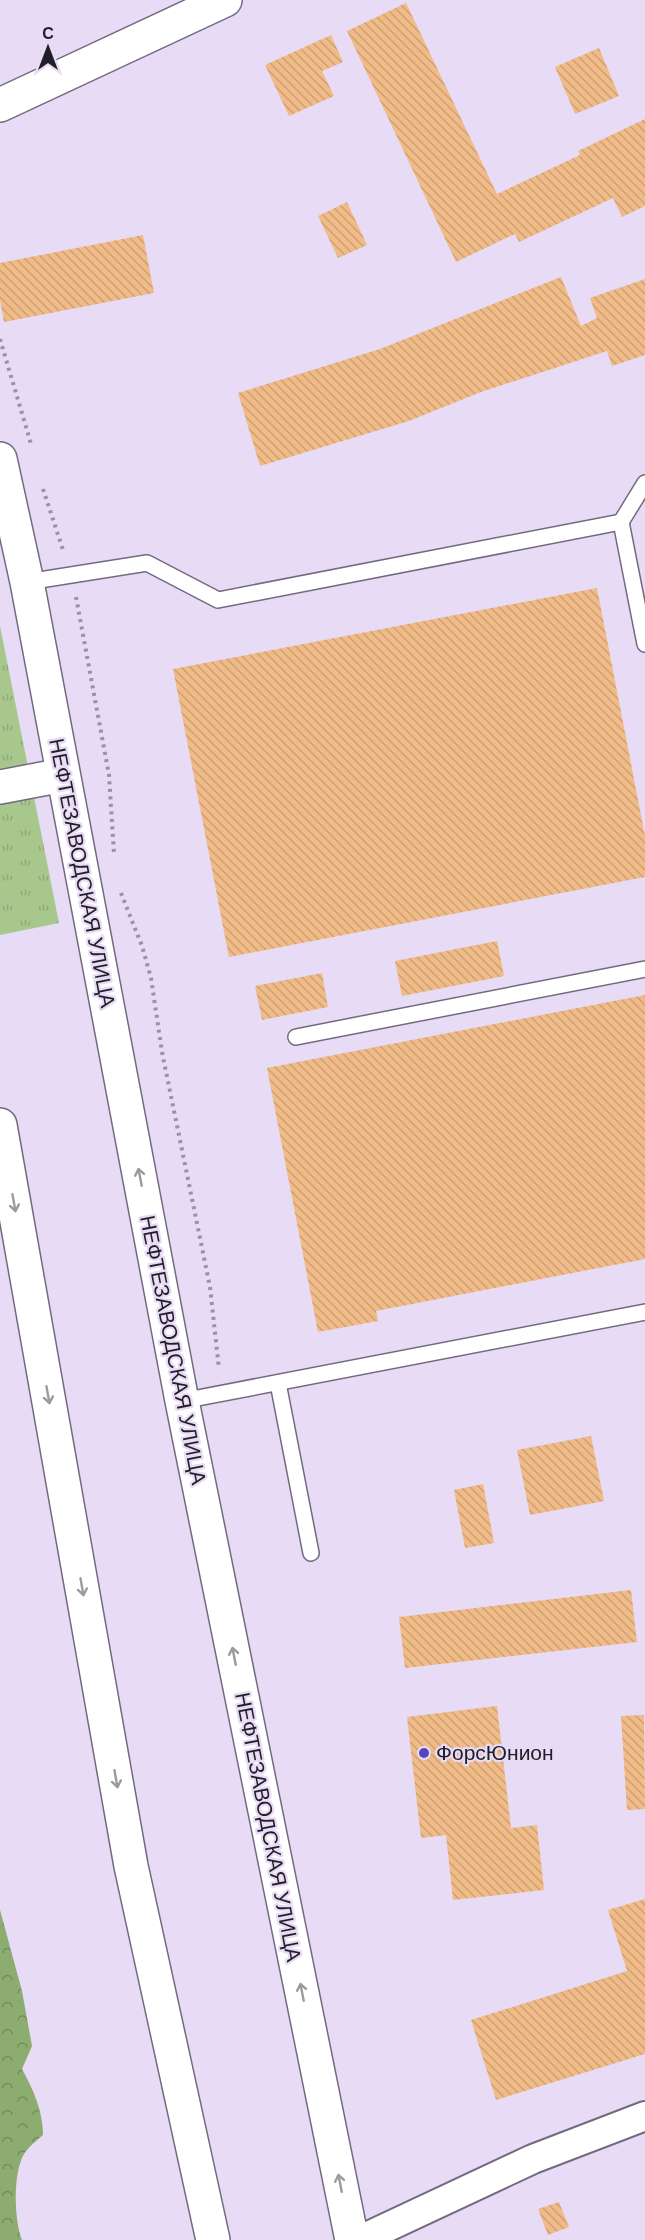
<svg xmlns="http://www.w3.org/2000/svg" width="645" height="2240" font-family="Arial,sans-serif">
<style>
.grass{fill:url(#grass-tufts)}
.forest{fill:url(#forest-crowns)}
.building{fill:url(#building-back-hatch)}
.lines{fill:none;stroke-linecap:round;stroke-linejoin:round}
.lane-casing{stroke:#746a80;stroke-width:18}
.street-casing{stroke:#746a80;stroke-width:32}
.secondary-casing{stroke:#746a80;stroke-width:36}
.path{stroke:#9a91a4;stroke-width:4;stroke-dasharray:3 4.5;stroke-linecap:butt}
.lane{stroke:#fff;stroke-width:15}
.street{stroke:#fff;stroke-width:28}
.secondary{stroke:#fff;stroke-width:33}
.oneway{stroke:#9c9a9e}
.poi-dot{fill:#5645bd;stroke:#e7dbf5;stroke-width:2}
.labels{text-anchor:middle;stroke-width:4.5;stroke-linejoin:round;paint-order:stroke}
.street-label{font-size:21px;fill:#221e27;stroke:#e7dbf5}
.poi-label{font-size:21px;fill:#221e27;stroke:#e7dbf5;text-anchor:start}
</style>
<defs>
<pattern id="grass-tufts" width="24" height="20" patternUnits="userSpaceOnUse" patternTransform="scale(1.5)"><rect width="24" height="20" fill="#a8c78d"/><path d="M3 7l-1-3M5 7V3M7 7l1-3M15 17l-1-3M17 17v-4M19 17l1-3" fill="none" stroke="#90aa7a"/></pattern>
<pattern id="forest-crowns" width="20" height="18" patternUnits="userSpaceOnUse" patternTransform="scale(1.5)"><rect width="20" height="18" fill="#8dad70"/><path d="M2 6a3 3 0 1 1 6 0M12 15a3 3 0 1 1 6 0" fill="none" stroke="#738c5c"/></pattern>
<pattern id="building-back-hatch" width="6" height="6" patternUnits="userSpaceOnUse" patternTransform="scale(1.5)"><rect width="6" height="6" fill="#f1bb87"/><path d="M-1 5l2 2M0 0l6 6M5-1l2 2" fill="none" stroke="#cea075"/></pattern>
</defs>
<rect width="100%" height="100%" fill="#e7dbf5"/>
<path class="grass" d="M 0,626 L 59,923 L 0,935 Z"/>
<path class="forest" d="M 0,1910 L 22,1991 L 32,2046 L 22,2069 C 33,2089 43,2111 43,2135 C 36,2141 27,2148 23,2156 C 13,2175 14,2220 22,2240 L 0,2240 Z"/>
<g class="building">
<path d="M 406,3 L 497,194 L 580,155 L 578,151 L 645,119 L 645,206 L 622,217 L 613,198 L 519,242 L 515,234 L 456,262 L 347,31 Z"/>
<path d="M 331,35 L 343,62 L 322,71 L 334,96 L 289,116 L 265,65 Z"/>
<path d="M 599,48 L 619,96 L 575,114 L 555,67 Z"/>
<path d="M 347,202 L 367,245 L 338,258 L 318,216 Z"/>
<path d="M 143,235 L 154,293 L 4,322 L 0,300 L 0,263 Z"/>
<path d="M 561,277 L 581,326 L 597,318 L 590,298 L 645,279 L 645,355 L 612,366 L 607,351 L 481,392 L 409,421 L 260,466 L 238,393 L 380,349 Z"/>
<path d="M 597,588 L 645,836 L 645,877 L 229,957 L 173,669 Z"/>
<path d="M 497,941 L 504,976 L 402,996 L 395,961 Z"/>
<path d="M 322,973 L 328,1007 L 262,1020 L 255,986 Z"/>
<path d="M 645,995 L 645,1259 L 376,1311 L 378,1321 L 318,1332 L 267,1068 Z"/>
<path d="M 591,1436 L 604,1501 L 530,1515 L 517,1450 Z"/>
<path d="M 483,1484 L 494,1543 L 465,1548 L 454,1490 Z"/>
<path d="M 631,1590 L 637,1642 L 405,1668 L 399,1617 Z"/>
<path d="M 497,1706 L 511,1828 L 537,1825 L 544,1890 L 453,1900 L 446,1835 L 421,1838 L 407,1717 Z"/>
<path d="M 644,1715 L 645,1809 L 627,1810 L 621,1716 Z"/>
<path d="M 645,1899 L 645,2054 L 496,2100 L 471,2020 L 627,1971 L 608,1910 Z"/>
<path d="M 559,2202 L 569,2227 L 548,2235 L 538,2209 Z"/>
</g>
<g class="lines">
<defs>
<g id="lane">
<path d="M 621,522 L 645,483"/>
<path d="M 27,582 L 147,563 L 218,600 L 621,522 L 645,644"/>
<path d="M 296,1037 L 645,969"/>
<path d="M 278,1383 L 311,1553"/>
<path d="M 182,1401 L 645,1312"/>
</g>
<path id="street" d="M 360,2240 L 533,2159 L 645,2116"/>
<g id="secondary">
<path d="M 0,105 L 225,0"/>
<path d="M 0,459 L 27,582 L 182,1401 L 352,2240"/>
<path d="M 0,787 L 63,775"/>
<path d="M 0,1125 L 131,1866 L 213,2240"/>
</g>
</defs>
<use href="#lane" class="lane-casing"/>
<use href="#street" class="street-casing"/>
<use href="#secondary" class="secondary-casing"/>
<g class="path">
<path d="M 0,339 L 31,444"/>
<path d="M 43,489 L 64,553"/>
<path d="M 76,597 L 109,775 L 114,854"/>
<path d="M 121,893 L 142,946 L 151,978 L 162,1052 L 210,1287 L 219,1369"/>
</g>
<use href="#lane" class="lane"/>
<use href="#street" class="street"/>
<use href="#secondary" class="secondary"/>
</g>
<defs><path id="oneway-shaft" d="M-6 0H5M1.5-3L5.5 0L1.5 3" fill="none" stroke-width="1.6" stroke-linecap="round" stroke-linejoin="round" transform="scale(1.5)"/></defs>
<g class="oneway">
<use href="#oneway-shaft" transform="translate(140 1177) rotate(-101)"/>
<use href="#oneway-shaft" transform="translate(14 1203) rotate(80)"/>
<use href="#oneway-shaft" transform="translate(48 1395) rotate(80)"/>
<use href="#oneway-shaft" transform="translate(82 1587) rotate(80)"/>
<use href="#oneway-shaft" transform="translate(234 1656) rotate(-101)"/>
<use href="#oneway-shaft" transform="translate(116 1779) rotate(80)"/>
<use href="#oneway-shaft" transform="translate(302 1992) rotate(-101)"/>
<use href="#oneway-shaft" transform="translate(340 2183) rotate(-101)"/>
</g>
<circle class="poi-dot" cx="424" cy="1753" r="6"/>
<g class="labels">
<g class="street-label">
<text transform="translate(82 873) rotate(79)" y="7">НЕФТЕЗАВОДСКАЯ УЛИЦА</text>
<text transform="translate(173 1350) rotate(79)" y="7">НЕФТЕЗАВОДСКАЯ УЛИЦА</text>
<text transform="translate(268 1827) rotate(79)" y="7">НЕФТЕЗАВОДСКАЯ УЛИЦА</text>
</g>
<g class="poi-label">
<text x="436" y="1760">ФорсЮнион</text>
</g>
</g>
<g transform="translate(48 48)" stroke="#e7dbf5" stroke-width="4.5" paint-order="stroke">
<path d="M0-4.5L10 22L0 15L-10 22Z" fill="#221e27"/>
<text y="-9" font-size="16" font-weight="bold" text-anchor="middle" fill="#221e27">С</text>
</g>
</svg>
